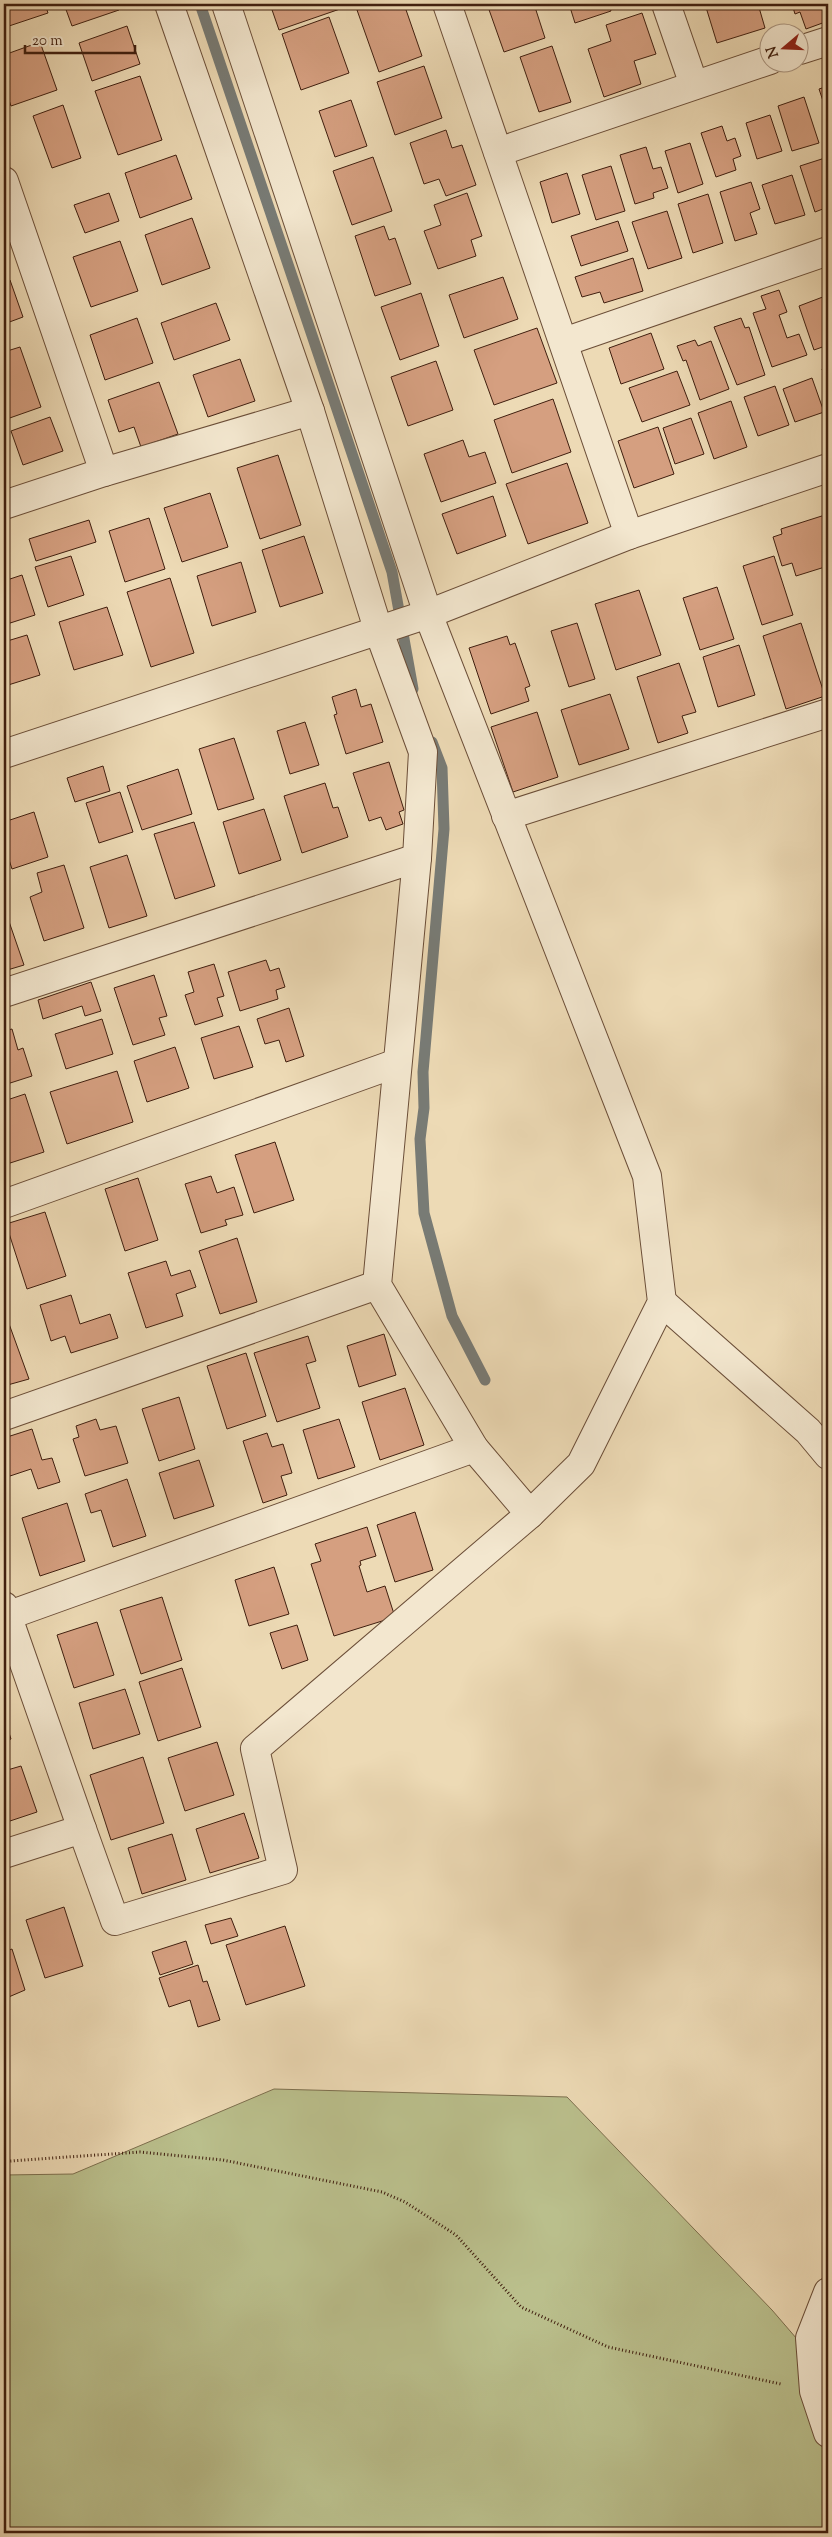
<svg xmlns="http://www.w3.org/2000/svg" width="832" height="2537" font-family="'Sorts Mill Goudy',serif">
<style>
.green{fill:#babf8c;stroke:#7d6f4e}
.lines{fill:none;stroke-linecap:round;stroke-linejoin:round}
.stream{stroke:#787b75;stroke-width:11}
.building{fill:#d59f80;stroke:#401f0f}
.minor-casing{stroke:#6b4e38;stroke-width:30}
.path{stroke:#401f0f;stroke-width:3;stroke-dasharray:1 2.5;stroke-linecap:butt}
.minor{stroke:#f3e7cf;stroke-width:28}
</style>
<rect width="100%" height="100%" fill="#eddab5"/>
<filter id="stains"><feTurbulence type="fractalNoise" baseFrequency=".004" numOctaves="4"/><feColorMatrix values="0 0 0 0 .2 0 0 0 0 .09 0 0 0 0 .02 0 0 0 .5 -.17"/></filter>
<radialGradient id="worn" r=".72"><stop offset=".6" stop-color="#630" stop-opacity="0"/><stop offset="1" stop-color="#630" stop-opacity=".3"/></radialGradient>
<path class="green" d="M 274,2089 L 567,2097 L 772,2310 L 828,2375 L 828,2533 L 4,2533 L 4,2175 L 73,2174 Z"/>
<g class="lines">
<g class="stream">
<path d="M 200,4 L 392,572 L 413,689"/>
<path d="M 432,742 L 442,768 L 444,829 L 423,1072 L 424,1108 L 420,1139 L 424,1213 L 452,1316 L 485,1380"/>
</g>
</g>
<g class="building">
<path d="M 4,4 L 45,4 L 48,13 L 9,26 L 4,12 Z"/>
<path d="M 64,4 L 117,4 L 119,10 L 72,26 Z"/>
<path d="M 270,4 L 338,4 L 340,9 L 279,30 Z"/>
<path d="M 376,4 L 404,4 L 422,56 L 379,72 L 357,10 Z"/>
<path d="M 487,4 L 534,4 L 545,38 L 504,52 Z"/>
<path d="M 569,4 L 609,4 L 611,11 L 575,23 Z"/>
<path d="M 705,4 L 758,4 L 765,28 L 717,43 Z"/>
<path d="M 792,4 L 828,4 L 828,21 L 806,29 L 800,12 L 795,14 Z"/>
<path d="M 642,13 L 656,54 L 634,61 L 641,84 L 604,97 L 588,49 L 611,41 L 606,25 Z"/>
<path d="M 329,17 L 349,73 L 301,90 L 282,34 Z"/>
<path d="M 127,26 L 140,64 L 92,81 L 79,43 Z"/>
<path d="M 40,42 L 57,90 L 11,106 L 4,85 L 4,55 Z"/>
<path d="M 552,46 L 571,102 L 539,112 L 520,57 Z"/>
<path d="M 424,66 L 442,118 L 395,135 L 377,82 Z"/>
<path d="M 140,76 L 162,140 L 118,155 L 95,91 Z"/>
<path d="M 828,86 L 828,116 L 819,89 Z"/>
<path d="M 804,97 L 819,143 L 792,151 L 778,106 Z"/>
<path d="M 351,100 L 367,146 L 335,157 L 319,111 Z"/>
<path d="M 63,105 L 81,158 L 52,168 L 33,116 Z"/>
<path d="M 770,115 L 782,151 L 757,159 L 746,123 Z"/>
<path d="M 722,126 L 727,141 L 735,138 L 741,156 L 733,159 L 736,170 L 716,177 L 701,133 Z"/>
<path d="M 446,130 L 452,148 L 462,145 L 476,185 L 446,196 L 439,179 L 424,184 L 410,143 Z"/>
<path d="M 690,143 L 703,184 L 678,193 L 665,151 Z"/>
<path d="M 646,147 L 653,169 L 661,167 L 668,188 L 653,193 L 654,198 L 635,204 L 620,155 Z"/>
<path d="M 176,155 L 192,199 L 140,218 L 125,173 Z"/>
<path d="M 373,157 L 392,211 L 352,225 L 333,171 Z"/>
<path d="M 828,157 L 828,207 L 815,212 L 800,166 Z"/>
<path d="M 611,166 L 625,211 L 596,220 L 582,175 Z"/>
<path d="M 567,173 L 580,214 L 552,223 L 540,182 Z"/>
<path d="M 792,175 L 805,215 L 775,224 L 762,185 Z"/>
<path d="M 751,182 L 760,209 L 750,213 L 757,234 L 735,241 L 720,192 Z"/>
<path d="M 109,193 L 119,221 L 85,233 L 74,205 Z"/>
<path d="M 467,193 L 482,236 L 471,240 L 476,256 L 438,269 L 424,231 L 441,225 L 434,205 Z"/>
<path d="M 708,194 L 723,243 L 693,253 L 678,204 Z"/>
<path d="M 667,211 L 682,258 L 648,269 L 632,222 Z"/>
<path d="M 192,218 L 210,268 L 162,285 L 145,235 Z"/>
<path d="M 618,221 L 628,251 L 581,266 L 571,236 Z"/>
<path d="M 384,226 L 389,240 L 395,238 L 411,284 L 375,296 L 355,236 Z"/>
<path d="M 120,241 L 138,291 L 91,307 L 73,257 Z"/>
<path d="M 633,258 L 643,291 L 604,303 L 600,292 L 582,297 L 575,277 Z"/>
<path d="M 503,277 L 518,319 L 464,338 L 449,295 Z"/>
<path d="M 10,280 L 23,317 L 4,324 L 4,282 Z"/>
<path d="M 779,290 L 787,312 L 779,315 L 787,338 L 799,334 L 807,355 L 772,367 L 753,313 L 766,309 L 761,296 Z"/>
<path d="M 421,293 L 439,346 L 400,360 L 381,307 Z"/>
<path d="M 828,295 L 828,345 L 814,350 L 799,306 Z"/>
<path d="M 216,303 L 230,340 L 174,360 L 161,323 Z"/>
<path d="M 137,318 L 153,363 L 105,380 L 90,335 Z"/>
<path d="M 741,318 L 745,328 L 749,327 L 765,375 L 737,385 L 714,327 Z"/>
<path d="M 537,328 L 557,383 L 494,405 L 474,350 Z"/>
<path d="M 651,333 L 664,369 L 621,384 L 609,348 Z"/>
<path d="M 695,340 L 698,346 L 711,341 L 729,389 L 700,400 L 686,360 L 683,361 L 677,346 Z"/>
<path d="M 20,347 L 41,407 L 4,420 L 4,352 Z"/>
<path d="M 240,359 L 255,401 L 208,417 L 193,375 Z"/>
<path d="M 436,361 L 453,410 L 408,426 L 391,377 Z"/>
<path d="M 828,367 L 828,387 L 822,369 Z"/>
<path d="M 677,371 L 690,405 L 642,422 L 629,388 Z"/>
<path d="M 812,378 L 824,412 L 795,422 L 783,389 Z"/>
<path d="M 159,382 L 178,434 L 141,447 L 134,427 L 119,432 L 108,400 Z"/>
<path d="M 775,386 L 789,425 L 758,436 L 744,397 Z"/>
<path d="M 553,399 L 571,452 L 512,473 L 494,420 Z"/>
<path d="M 731,401 L 747,447 L 714,459 L 698,413 Z"/>
<path d="M 50,417 L 63,451 L 23,465 L 11,431 Z"/>
<path d="M 691,418 L 704,454 L 675,464 L 663,428 Z"/>
<path d="M 658,427 L 674,474 L 634,488 L 618,441 Z"/>
<path d="M 463,440 L 469,457 L 485,452 L 496,483 L 441,502 L 424,454 Z"/>
<path d="M 278,455 L 301,525 L 260,539 L 237,468 Z"/>
<path d="M 567,463 L 588,523 L 528,544 L 506,484 Z"/>
<path d="M 210,493 L 228,547 L 182,562 L 164,508 Z"/>
<path d="M 493,496 L 506,536 L 457,554 L 442,514 Z"/>
<path d="M 828,514 L 828,566 L 796,576 L 792,563 L 782,566 L 773,537 L 782,534 L 781,529 Z"/>
<path d="M 149,518 L 165,569 L 125,582 L 109,531 Z"/>
<path d="M 89,520 L 96,542 L 36,561 L 29,539 Z"/>
<path d="M 304,536 L 323,593 L 280,607 L 262,550 Z"/>
<path d="M 71,556 L 84,595 L 48,607 L 35,567 Z"/>
<path d="M 774,556 L 793,615 L 762,625 L 743,566 Z"/>
<path d="M 241,562 L 256,612 L 212,626 L 197,576 Z"/>
<path d="M 22,575 L 35,615 L 4,625 L 4,581 Z"/>
<path d="M 170,578 L 194,653 L 151,667 L 127,592 Z"/>
<path d="M 717,587 L 734,639 L 700,650 L 683,598 Z"/>
<path d="M 639,590 L 661,655 L 616,670 L 595,604 Z"/>
<path d="M 107,607 L 123,655 L 74,670 L 59,622 Z"/>
<path d="M 577,623 L 595,679 L 569,687 L 551,631 Z"/>
<path d="M 801,623 L 825,696 L 786,709 L 763,636 Z"/>
<path d="M 27,635 L 40,675 L 5,686 L 4,642 Z"/>
<path d="M 507,636 L 510,645 L 515,643 L 530,686 L 525,688 L 529,701 L 491,714 L 469,648 Z"/>
<path d="M 739,645 L 755,695 L 718,707 L 703,657 Z"/>
<path d="M 679,663 L 696,712 L 682,716 L 688,733 L 658,743 L 637,677 Z"/>
<path d="M 356,689 L 361,707 L 371,704 L 383,742 L 346,754 L 334,715 L 337,714 L 332,697 Z"/>
<path d="M 610,694 L 629,749 L 579,765 L 561,710 Z"/>
<path d="M 537,712 L 558,777 L 513,792 L 491,727 Z"/>
<path d="M 305,722 L 319,765 L 290,774 L 277,731 Z"/>
<path d="M 234,738 L 254,799 L 218,810 L 199,749 Z"/>
<path d="M 389,762 L 404,810 L 399,812 L 403,824 L 386,830 L 381,817 L 369,821 L 353,773 Z"/>
<path d="M 103,766 L 110,791 L 75,802 L 67,778 Z"/>
<path d="M 178,769 L 192,814 L 142,830 L 127,786 Z"/>
<path d="M 325,783 L 333,808 L 338,807 L 348,837 L 302,853 L 284,796 Z"/>
<path d="M 120,792 L 133,832 L 99,843 L 86,803 Z"/>
<path d="M 264,809 L 281,860 L 239,874 L 223,822 Z"/>
<path d="M 34,812 L 48,857 L 12,869 L 4,844 L 4,822 Z"/>
<path d="M 194,822 L 215,886 L 175,899 L 154,834 Z"/>
<path d="M 127,855 L 147,916 L 109,928 L 90,867 Z"/>
<path d="M 64,865 L 84,928 L 44,941 L 30,897 L 42,892 L 37,873 Z"/>
<path d="M 4,907 L 24,965 L 4,971 Z"/>
<path d="M 266,960 L 270,971 L 279,968 L 285,987 L 276,990 L 278,999 L 240,1011 L 228,972 Z"/>
<path d="M 214,964 L 224,996 L 217,998 L 223,1016 L 195,1025 L 185,995 L 194,992 L 188,972 Z"/>
<path d="M 154,975 L 167,1016 L 159,1018 L 165,1035 L 133,1045 L 114,988 Z"/>
<path d="M 91,982 L 101,1011 L 85,1016 L 82,1006 L 43,1019 L 38,1000 Z"/>
<path d="M 289,1008 L 304,1056 L 286,1062 L 279,1040 L 265,1044 L 257,1019 Z"/>
<path d="M 102,1019 L 113,1054 L 66,1069 L 55,1034 Z"/>
<path d="M 239,1026 L 253,1067 L 214,1079 L 201,1038 Z"/>
<path d="M 12,1029 L 18,1050 L 23,1048 L 32,1076 L 4,1085 L 4,1031 Z"/>
<path d="M 175,1047 L 189,1088 L 147,1102 L 134,1061 Z"/>
<path d="M 117,1071 L 133,1122 L 67,1144 L 50,1092 Z"/>
<path d="M 25,1094 L 44,1152 L 4,1165 L 4,1101 Z"/>
<path d="M 275,1142 L 294,1200 L 254,1213 L 235,1155 Z"/>
<path d="M 211,1176 L 217,1193 L 234,1187 L 243,1215 L 225,1220 L 227,1225 L 201,1233 L 185,1184 Z"/>
<path d="M 138,1178 L 158,1240 L 125,1251 L 105,1189 Z"/>
<path d="M 45,1212 L 66,1276 L 27,1289 L 6,1224 Z"/>
<path d="M 237,1238 L 257,1302 L 220,1314 L 199,1251 Z"/>
<path d="M 166,1261 L 171,1276 L 190,1270 L 196,1287 L 176,1294 L 183,1316 L 146,1328 L 128,1273 Z"/>
<path d="M 71,1295 L 80,1324 L 110,1314 L 118,1338 L 71,1353 L 65,1336 L 51,1341 L 40,1305 Z"/>
<path d="M 4,1310 L 29,1379 L 4,1386 Z"/>
<path d="M 384,1334 L 396,1375 L 359,1387 L 347,1346 Z"/>
<path d="M 308,1336 L 316,1361 L 306,1364 L 320,1408 L 277,1422 L 254,1353 Z"/>
<path d="M 246,1353 L 266,1416 L 227,1429 L 207,1366 Z"/>
<path d="M 405,1388 L 424,1445 L 380,1460 L 362,1402 Z"/>
<path d="M 179,1397 L 195,1449 L 159,1461 L 142,1409 Z"/>
<path d="M 96,1419 L 100,1430 L 116,1426 L 128,1463 L 85,1476 L 73,1439 L 79,1437 L 76,1426 Z"/>
<path d="M 339,1419 L 355,1467 L 318,1479 L 303,1430 Z"/>
<path d="M 32,1429 L 42,1460 L 52,1458 L 60,1482 L 38,1489 L 31,1469 L 4,1478 L 4,1438 Z"/>
<path d="M 267,1433 L 272,1447 L 283,1444 L 292,1473 L 281,1476 L 287,1495 L 263,1503 L 243,1441 Z"/>
<path d="M 199,1460 L 214,1506 L 174,1519 L 159,1473 Z"/>
<path d="M 127,1479 L 146,1536 L 113,1547 L 101,1510 L 91,1513 L 85,1494 Z"/>
<path d="M 67,1503 L 85,1561 L 40,1576 L 22,1518 Z"/>
<path d="M 415,1512 L 433,1570 L 395,1582 L 377,1525 Z"/>
<path d="M 367,1527 L 376,1556 L 360,1561 L 361,1565 L 359,1566 L 367,1592 L 385,1586 L 395,1617 L 334,1636 L 311,1564 L 321,1561 L 315,1544 Z"/>
<path d="M 274,1567 L 289,1614 L 249,1626 L 235,1580 Z"/>
<path d="M 162,1597 L 182,1660 L 141,1674 L 120,1610 Z"/>
<path d="M 97,1622 L 114,1675 L 74,1688 L 57,1635 Z"/>
<path d="M 297,1625 L 308,1660 L 282,1669 L 270,1633 Z"/>
<path d="M 182,1668 L 201,1727 L 158,1741 L 139,1682 Z"/>
<path d="M 125,1689 L 140,1734 L 93,1749 L 79,1703 Z"/>
<path d="M 4,1717 L 11,1739 L 4,1742 Z"/>
<path d="M 217,1742 L 234,1795 L 185,1811 L 168,1758 Z"/>
<path d="M 143,1757 L 164,1823 L 111,1840 L 90,1775 Z"/>
<path d="M 21,1766 L 37,1812 L 4,1823 L 4,1771 Z"/>
<path d="M 244,1813 L 259,1858 L 210,1873 L 196,1829 Z"/>
<path d="M 172,1834 L 186,1880 L 142,1894 L 128,1848 Z"/>
<path d="M 64,1907 L 83,1966 L 45,1978 L 26,1920 Z"/>
<path d="M 231,1918 L 238,1936 L 211,1944 L 205,1925 Z"/>
<path d="M 285,1926 L 305,1986 L 246,2005 L 226,1945 Z"/>
<path d="M 186,1941 L 193,1964 L 160,1975 L 152,1952 Z"/>
<path d="M 12,1949 L 25,1990 L 4,1999 L 4,1952 Z"/>
<path d="M 198,1965 L 203,1982 L 207,1981 L 220,2020 L 198,2027 L 190,2000 L 169,2007 L 159,1978 Z"/>
</g>
<g class="lines">
<defs>
<g id="minor">
<path d="M 226,4 L 428,614 L 647,1176 L 662,1302 L 581,1464 L 530,1514"/>
<path d="M 447,4 L 629,535"/>
<path d="M 666,4 L 694,85"/>
<path d="M 800,50 L 828,41"/>
<path d="M 498,152 L 770,60"/>
<path d="M 4,181 L 104,472"/>
<path d="M 564,342 L 828,251"/>
<path d="M 4,505 L 104,472 L 310,411"/>
<path d="M 4,754 L 428,614 L 629,535 L 828,468"/>
<path d="M 506,816 L 828,713"/>
<path d="M 4,993 L 417,858"/>
<path d="M 4,1204 L 397,1063"/>
<path d="M 662,1302 L 808,1431 L 828,1455"/>
<path d="M 4,1416 L 377,1285"/>
<path d="M 4,1606 L 82,1829"/>
<path d="M 4,1617 L 474,1448"/>
<path d="M 4,1854 L 82,1829 L 115,1921 L 283,1870 L 255,1749 L 530,1514 L 474,1448 L 377,1285 L 417,858 L 423,752 L 378,629 L 310,411 L 169,4"/>
<path d="M 828,2292 L 810,2338 L 814,2391 L 828,2433"/>
</g>
</defs>
<use href="#minor" class="minor-casing"/>
<path class="path" d="M 4,2164 L 10,2161 L 140,2152 L 223,2160 L 382,2192 L 405,2202 L 456,2235 L 521,2307 L 608,2347 L 781,2384"/>
<use href="#minor" class="minor"/>
</g>
<rect width="832" height="2537" fill="none" stroke="#eddab5" stroke-width="20"/>
<rect x="5" y="5" width="822" height="2527" fill="none" stroke="#401f0f" stroke-width="2.5"/>
<rect x="10" y="10" width="812" height="2517" fill="none" stroke="#401f0f"/>
<g transform="translate(784 48) rotate(251)"><circle r="24" fill="#f3e7cf" stroke="#ab9782"/>
<path d="M0-4L9 19L0 12L-9 19Z" fill="#8f2418"/>
<text y="-8" font-size="14" font-weight="bold" text-anchor="middle" fill="#401f0f">N</text>
</g>
<path d="M25 45v8h110v-8" fill="none" stroke="#401f0f" stroke-width="2.5"/>
<text x="32" y="45" font-size="15" fill="#401f0f" stroke="#f3e7cf" stroke-width="4" paint-order="stroke">20 m</text>
<rect width="100%" height="100%" filter="url(#stains)"/>
<rect width="100%" height="100%" fill="url(#worn)"/>
</svg>
